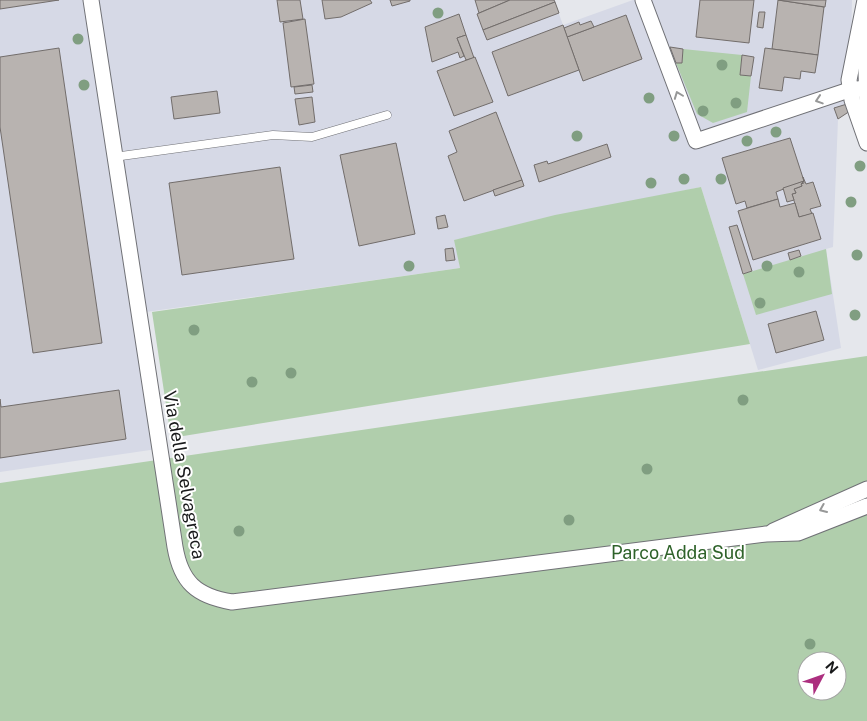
<svg xmlns="http://www.w3.org/2000/svg" width="867" height="721" font-family="'Public Sans',sans-serif">
<style>
.built{fill:#d6d9e6}
.green{fill:#b0ceac;fill-rule:evenodd}
.building{fill:#b8b3b0;stroke:#726d6b}
.lines{fill:none;stroke-linecap:round;stroke-linejoin:round}
.service-casing{stroke:#707176;stroke-width:9}
.minor-casing{stroke:#707176;stroke-width:17}
.service{stroke:#fff;stroke-width:8}
.minor{stroke:#fff;stroke-width:15}
.tree{fill:#809e81}
.oneway{stroke:#979898}
.labels{text-anchor:middle;stroke-width:4;stroke-linejoin:round;paint-order:stroke}
.street-label{font-size:18px;fill:#18191a;stroke:#fff}
.park-label{font-size:18px;fill:#2e6229;stroke:#fff}
</style>
<rect width="100%" height="100%" fill="#e5e7ec"/>
<g class="built">
<path d="M 0,0 L 90,0 L 157,449 L 0,472 Z"/>
<path d="M 92,0 L 554,0 L 563,25 L 633,0 L 852,0 L 850,96 L 838,119 L 833,247 L 826,249 L 841,348 L 758,370 L 701,187 L 455,240 L 460,268 L 139,313 Z"/>
</g>
<g class="green">
<path d="M 683,49 L 742,55 L 740,75 L 751,76 L 747,112 L 713,123 L 697,114 L 676,63 L 682,63 Z"/>
<path d="M 701,187 L 750,344 L 171,438 L 152,312 L 460,268 L 454,240 L 555,215 Z"/>
<path d="M 826,249 L 832,294 L 756,315 L 743,274 Z"/>
<path d="M 867,356 L 867,721 L 0,721 L 0,483 ZM 807,661 L 837,661 L 837,691 L 807,691 Z"/>
</g>
<g class="building">
<path d="M 0,0 L 59,0 L 0,9 Z"/>
<path d="M 277,0 L 300,0 L 303,19 L 280,22 Z"/>
<path d="M 322,0 L 370,0 L 372,3 L 341,17 L 325,19 Z"/>
<path d="M 390,0 L 410,0 L 410,1 L 392,6 Z"/>
<path d="M 475,0 L 510,0 L 479,13 Z"/>
<path d="M 510,0 L 554,0 L 555,2 L 483,30 L 477,14 Z"/>
<path d="M 700,0 L 754,0 L 749,43 L 696,37 Z"/>
<path d="M 778,0 L 824,7 L 818,55 L 772,49 Z"/>
<path d="M 778,0 L 826,0 L 825,7 Z"/>
<path d="M 555,2 L 559,13 L 487,40 L 483,30 Z"/>
<path d="M 759,12 L 765,12 L 763,28 L 757,27 Z"/>
<path d="M 459,14 L 466,35 L 457,38 L 464,56 L 460,58 L 458,52 L 432,62 L 425,27 Z"/>
<path d="M 626,15 L 642,59 L 583,81 L 567,37 Z"/>
<path d="M 305,19 L 314,84 L 291,87 L 283,23 Z"/>
<path d="M 591,21 L 594,27 L 567,37 L 564,28 L 579,22 L 580,25 Z"/>
<path d="M 563,25 L 579,70 L 508,96 L 492,52 Z"/>
<path d="M 466,35 L 474,58 L 466,60 L 457,38 Z"/>
<path d="M 670,47 L 683,49 L 682,63 L 676,63 Z"/>
<path d="M 59,48 L 102,343 L 33,353 L 0,127 L 0,57 Z"/>
<path d="M 765,48 L 818,55 L 815,73 L 801,71 L 800,79 L 784,77 L 782,91 L 759,88 Z"/>
<path d="M 742,55 L 754,57 L 751,76 L 740,75 Z"/>
<path d="M 475,57 L 493,102 L 454,116 L 437,71 Z"/>
<path d="M 312,85 L 313,92 L 295,94 L 294,87 Z"/>
<path d="M 217,91 L 220,113 L 174,119 L 171,97 Z"/>
<path d="M 312,97 L 315,122 L 299,125 L 295,99 Z"/>
<path d="M 847,104 L 850,111 L 838,119 L 834,108 Z"/>
<path d="M 496,112 L 522,180 L 464,201 L 448,156 L 457,152 L 449,131 Z"/>
<path d="M 790,138 L 804,181 L 776,192 L 778,199 L 747,208 L 745,201 L 736,204 L 722,158 Z"/>
<path d="M 396,143 L 415,234 L 359,246 L 340,155 Z"/>
<path d="M 607,144 L 611,157 L 539,182 L 534,165 L 547,161 L 548,164 Z"/>
<path d="M 280,167 L 294,259 L 182,275 L 169,183 Z"/>
<path d="M 803,177 L 806,184 L 813,182 L 821,206 L 810,209 L 812,214 L 799,217 L 792,194 L 796,193 L 794,189 L 802,186 L 801,184 L 804,183 Z"/>
<path d="M 522,180 L 524,186 L 495,196 L 493,190 Z"/>
<path d="M 804,181 L 801,184 L 802,186 L 794,189 L 796,193 L 792,194 L 794,200 L 787,202 L 783,188 Z"/>
<path d="M 778,199 L 780,207 L 795,203 L 799,217 L 813,213 L 821,239 L 753,260 L 738,211 Z"/>
<path d="M 445,215 L 448,227 L 438,229 L 436,217 Z"/>
<path d="M 737,225 L 752,271 L 743,274 L 729,227 Z"/>
<path d="M 453,248 L 455,260 L 446,261 L 445,249 Z"/>
<path d="M 799,250 L 801,256 L 790,260 L 788,253 Z"/>
<path d="M 816,311 L 824,340 L 776,353 L 768,324 Z"/>
<path d="M 119,390 L 126,439 L 0,458 L 0,399 L 1,407 Z"/>
</g>
<g class="lines">
<defs>
<path id="service" d="M 114,157 L 273,135 L 312,137 L 387,115"/>
<g id="minor">
<path d="M 91,0 L 175,547 C 181,582 196,596 232,602 L 766,534 L 798,533 L 867,506"/>
<path d="M 643,0 L 696,141 L 849,90 L 866,88"/>
<path d="M 865,0 L 849,80 L 852,100 L 867,143"/>
<path d="M 865,24 L 867,114"/>
<path d="M 773,531 L 867,489"/>
</g>
</defs>
<use href="#service" class="service-casing"/>
<use href="#minor" class="minor-casing"/>
<use href="#service" class="service"/>
<use href="#minor" class="minor"/>
</g>
<g class="tree">
<circle cx="438" cy="13" r="5.5"/>
<circle cx="78" cy="39" r="5.5"/>
<circle cx="722" cy="65" r="5.5"/>
<circle cx="84" cy="85" r="5.5"/>
<circle cx="649" cy="98" r="5.5"/>
<circle cx="736" cy="103" r="5.5"/>
<circle cx="703" cy="111" r="5.5"/>
<circle cx="776" cy="132" r="5.5"/>
<circle cx="577" cy="136" r="5.5"/>
<circle cx="674" cy="136" r="5.5"/>
<circle cx="747" cy="141" r="5.5"/>
<circle cx="860" cy="166" r="5.5"/>
<circle cx="684" cy="179" r="5.5"/>
<circle cx="721" cy="179" r="5.5"/>
<circle cx="651" cy="183" r="5.5"/>
<circle cx="851" cy="202" r="5.5"/>
<circle cx="857" cy="255" r="5.5"/>
<circle cx="409" cy="266" r="5.5"/>
<circle cx="767" cy="266" r="5.5"/>
<circle cx="799" cy="272" r="5.5"/>
<circle cx="760" cy="303" r="5.5"/>
<circle cx="855" cy="315" r="5.5"/>
<circle cx="194" cy="330" r="5.5"/>
<circle cx="291" cy="373" r="5.5"/>
<circle cx="252" cy="382" r="5.5"/>
<circle cx="743" cy="400" r="5.5"/>
<circle cx="647" cy="469" r="5.5"/>
<circle cx="569" cy="520" r="5.5"/>
<circle cx="239" cy="531" r="5.5"/>
<circle cx="810" cy="644" r="5.5"/>
</g>
<defs><path id="oneway-chevron" d="M-2-3.5L2.5 0L-2 3.5" fill="none" stroke-width="1.6" stroke-linecap="round" stroke-linejoin="round" transform="scale(1.25)"/></defs>
<g class="oneway">
<use href="#oneway-chevron" transform="translate(678 95) rotate(-111)"/>
<use href="#oneway-chevron" transform="translate(819 100) rotate(162)"/>
<use href="#oneway-chevron" transform="translate(823 509) rotate(157)"/>
</g>
<g class="labels">
<g class="street-label">
<text transform="translate(184 475) rotate(80)" y="6">Via della Selvagreca</text>
</g>
<g class="park-label">
<text x="678" y="559">Parco Adda Sud</text>
</g>
</g>
<g transform="translate(822 676) rotate(49)"><circle r="24" fill="#ffffff" stroke="#a3a3a3"/>
<path d="M0-4L9 19L0 12L-9 19Z" fill="#ac2f7f"/>
<text y="-8" font-size="14" font-weight="bold" text-anchor="middle" fill="#18191a">N</text>
</g>
</svg>
